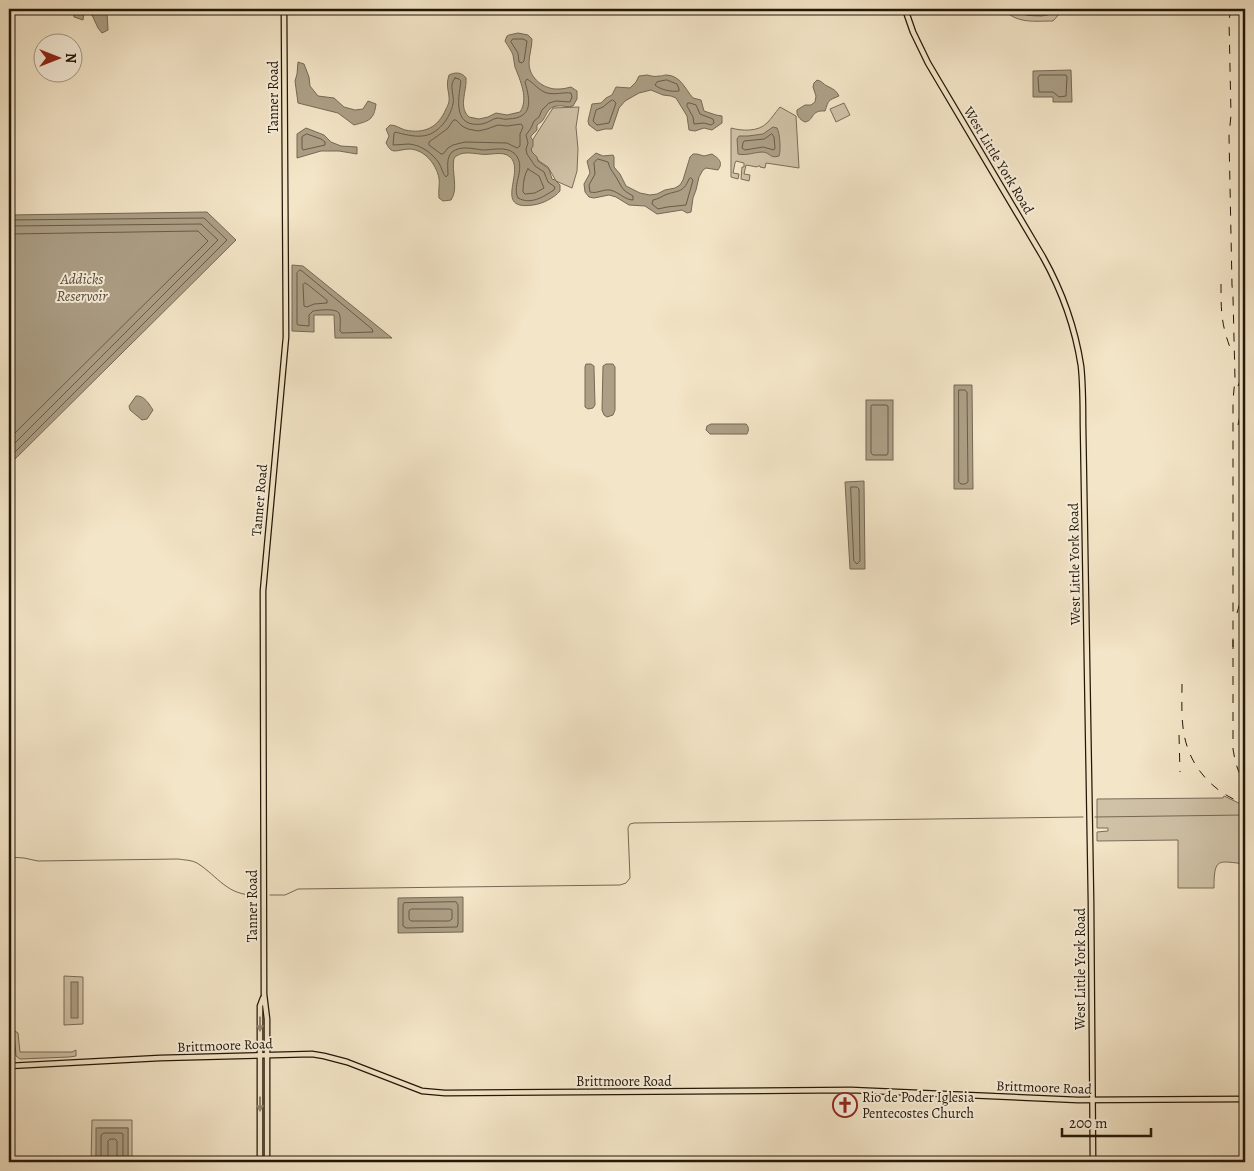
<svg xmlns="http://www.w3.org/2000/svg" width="1254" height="1171" font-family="Alegreya,serif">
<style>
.green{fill:#d0c2a7;stroke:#7a6c58}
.water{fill:#ac9f86;stroke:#756954}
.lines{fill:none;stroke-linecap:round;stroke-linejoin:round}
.shore{stroke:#685b47;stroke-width:1}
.stream{stroke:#756954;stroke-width:1}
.major-casing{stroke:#231708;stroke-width:7}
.major{stroke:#f3e5c7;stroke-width:4.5}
.rail{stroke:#231708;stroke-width:1;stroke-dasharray:9 9;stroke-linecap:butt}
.oneway{fill:#958871}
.labels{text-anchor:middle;stroke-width:4;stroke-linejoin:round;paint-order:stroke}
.street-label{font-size:14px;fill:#231708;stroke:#f7eedb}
.poi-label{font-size:14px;fill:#231708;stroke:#f7eedb;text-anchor:start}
.water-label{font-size:15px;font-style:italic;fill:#5a4d3a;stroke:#f7eedb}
</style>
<rect width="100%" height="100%" fill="#f3e5c7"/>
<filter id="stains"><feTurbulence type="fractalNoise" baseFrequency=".004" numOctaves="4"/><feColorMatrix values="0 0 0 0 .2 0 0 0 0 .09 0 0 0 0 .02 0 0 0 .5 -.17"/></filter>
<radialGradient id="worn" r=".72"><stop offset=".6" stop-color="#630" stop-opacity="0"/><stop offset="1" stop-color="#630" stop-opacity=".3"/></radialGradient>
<g class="green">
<path d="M 1003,9 L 1012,9 L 1026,15 L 1041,16 L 1048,15 L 1057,9 L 1066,9 L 1061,12 L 1053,21 C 1034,21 1017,24 1003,9 Z"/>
<path d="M 844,103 L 850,115 L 836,122 L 830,109 Z"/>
<path d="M 579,107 L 576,127 L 578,149 L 577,171 L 572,188 L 556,181 L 548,167 L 539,161 L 531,151 L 532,141 L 553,108 Z"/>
<path d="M 780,107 L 796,116 L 799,168 L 766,163 L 765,168 L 760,167 L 760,166 L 758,166 L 757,167 L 746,165 L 744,174 L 750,175 L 749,181 L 741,179 L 742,167 L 744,167 L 744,163 L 736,161 L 735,163 L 733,173 L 739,174 L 738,179 L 731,177 L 731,128 C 742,131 758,132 767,123 C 771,119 775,113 780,107 Z"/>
<path d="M 1224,796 L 1245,806 L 1245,864 C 1218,861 1214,857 1214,888 L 1178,888 L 1178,840 L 1097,841 L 1097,832 L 1108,831 L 1108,828 L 1097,828 L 1097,799 L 1223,798 Z"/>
<path d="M 64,976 L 83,977 L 83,1024 L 64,1025 Z"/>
<path d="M 15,1031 L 18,1033 L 20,1052 L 72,1052 L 76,1050 L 76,1056 L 69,1057 L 20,1059 L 16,1056 L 14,1033 Z"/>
<path d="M 92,1120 L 132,1120 L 132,1162 L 128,1162 L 128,1128 L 97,1128 L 96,1162 L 91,1162 Z"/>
</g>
<g class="water">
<path d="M 71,9 L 105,9 L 107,12 L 108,30 L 102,33 L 98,28 L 92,15 L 84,12 L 83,20 L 74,17 L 72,9 Z"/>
<path d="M 1012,9 L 1057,9 C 1043,18 1027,18 1012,9 Z"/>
<path d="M 518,33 L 528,35 L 532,39 C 532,47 529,55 529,63 C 529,78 544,90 559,89 C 563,89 567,88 571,87 L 577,91 L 577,99 L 573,106 C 568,108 563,105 557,106 C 548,107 547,114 543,120 C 542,122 539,123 537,125 L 537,130 L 531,136 L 531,138 L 533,140 L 533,146 L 531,149 L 532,152 L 537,157 L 538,161 L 549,169 L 552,179 L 555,180 L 560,185 L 560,191 C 554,198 542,204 533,205 C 492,211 526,171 510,157 C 503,150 488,156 480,154 C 470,153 461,151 454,158 C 451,171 459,189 451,200 L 443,201 L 439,198 C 438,191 440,184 439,178 C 436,164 425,150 410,149 C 404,149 399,151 394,151 C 389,150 388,146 386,143 L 389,136 L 386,129 L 390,125 C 396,125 399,128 405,130 C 424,134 438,128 446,109 C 447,107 448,105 449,102 C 450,91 445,88 449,75 C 455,72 462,72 466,78 C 467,91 458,107 469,117 L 479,119 L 488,117 L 496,113 L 507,115 L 520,112 C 529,99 520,80 515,67 C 514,63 514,59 513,55 C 511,50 508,46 505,41 L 507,36 L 509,35 Z"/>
<path d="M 298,62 L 304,64 L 309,77 L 310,86 L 318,96 L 334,98 L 344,107 L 355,110 L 363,109 L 368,101 L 376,104 C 374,120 369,121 354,125 L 338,113 L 298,103 L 295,81 L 297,74 Z"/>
<path d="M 1071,70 L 1072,102 L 1053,102 L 1053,97 L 1033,97 L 1033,71 Z"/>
<path d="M 647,75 C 651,76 655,77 659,76 C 664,76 662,75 667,75 C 681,76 685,89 693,98 L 701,100 L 704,111 L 716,115 L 722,116 L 722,123 L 712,130 L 704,128 L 695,131 L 689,130 L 687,116 L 676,98 L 671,96 L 663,95 L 651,90 L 639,93 L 625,101 L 619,108 L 612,129 L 605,129 L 597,131 L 589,125 L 588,121 L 592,104 L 601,103 L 606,98 L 612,95 L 616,87 L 630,88 L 636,82 L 639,76 Z"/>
<path d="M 817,80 C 822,81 823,84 827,86 C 833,89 836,90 839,96 C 827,101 829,100 825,111 C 810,110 815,120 805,122 C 800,120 796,115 797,110 L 805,105 L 811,105 L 815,102 L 816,96 L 813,87 L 814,83 Z"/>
<path d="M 773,127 L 777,128 C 780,133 781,151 779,156 C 770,159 771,153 763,152 C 755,152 746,156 738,154 L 737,139 L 739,136 L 748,136 L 763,134 Z"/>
<path d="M 306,128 L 324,135 L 331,142 L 341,146 L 357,147 L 357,154 L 339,151 L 321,151 L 297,158 L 297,134 Z"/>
<path d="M 596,153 L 603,156 L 613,155 L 614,157 L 614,167 L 620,174 L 626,186 L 640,193 L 650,195 L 657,194 L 665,190 L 675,188 L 680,185 L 683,180 L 690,157 L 693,154 L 697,154 L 704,156 L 712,154 C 718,158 724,162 718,170 L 706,168 L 703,170 L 699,177 L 696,190 L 693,198 L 691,212 L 687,213 L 682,210 L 657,214 L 645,206 L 629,205 L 616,197 L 609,195 L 594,198 L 589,197 L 585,192 L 584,184 L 590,173 L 587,161 Z"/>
<path d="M 207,212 L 236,240 L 9,465 L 9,215 Z"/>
<path d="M 292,265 L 303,266 L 392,338 L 335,338 L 334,315 L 314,315 L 314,332 L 292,331 Z"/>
<path d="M 586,364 L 591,364 L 594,366 L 594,369 L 595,405 L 593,408 L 588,409 L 585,407 L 585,367 Z"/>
<path d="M 606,364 L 613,364 L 615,367 L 615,410 L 613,415 L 607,417 L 604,415 L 602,410 L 603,366 Z"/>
<path d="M 954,385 L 972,385 L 973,489 L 954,489 Z"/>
<path d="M 136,396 C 144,395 149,404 153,410 L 147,419 L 142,420 L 130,410 L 129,406 Z"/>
<rect x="866" y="400" width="27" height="60"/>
<path d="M 711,424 L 746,424 C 749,427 749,430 747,434 L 710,434 L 706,430 L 707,426 Z"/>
<path d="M 864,481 L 865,569 L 850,569 L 845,482 Z"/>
<path d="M 463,897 L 463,932 L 398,933 L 398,898 Z"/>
<rect x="71" y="982" width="7" height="36"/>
<rect x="96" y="1128" width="32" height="34"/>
</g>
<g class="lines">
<g class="shore">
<path d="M 513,39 L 523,39 L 527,41 L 524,61 L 522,63 L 519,62 L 518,53 L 511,42 Z"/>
<path d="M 1040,75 L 1066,75 L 1067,77 L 1066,96 L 1059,97 L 1053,92 L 1039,92 L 1038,78 Z"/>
<path d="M 455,78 L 459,79 L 461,81 C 458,100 453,128 482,124 C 488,123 492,119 497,118 C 500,118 505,120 508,119 C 534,118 530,100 525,82 L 527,79 C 534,83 539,91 547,93 C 555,95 564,92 571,93 L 572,97 L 570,102 L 556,101 L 549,103 L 542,110 L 539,117 L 534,121 L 531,128 L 526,135 L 528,143 L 526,149 L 527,154 L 535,166 L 544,172 L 548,182 L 555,187 L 554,190 C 543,197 531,205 518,198 C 511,185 528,166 514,153 C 505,146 493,150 483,150 C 473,149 461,145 452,152 C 446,158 448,167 448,175 L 446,177 C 442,173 442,168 439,163 C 432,153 421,145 409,144 C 404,144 398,145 393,145 L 394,134 L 395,132 C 403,134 414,137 422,136 C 438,135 450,118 453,104 C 455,95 448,86 455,78 Z"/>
<path d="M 667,80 L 677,84 L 679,89 L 679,91 C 671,92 661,90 655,85 L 657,82 Z"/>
<path d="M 613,100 L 616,103 L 609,123 L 597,125 L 593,121 L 596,110 L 603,107 L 609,102 Z"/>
<path d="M 688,103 L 690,103 L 696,105 L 700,114 L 713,119 L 714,123 L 711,125 L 704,123 L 694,124 L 693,117 L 687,106 Z"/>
<path d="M 454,120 L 456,120 L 462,126 L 468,129 L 478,131 L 487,129 L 498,125 L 507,126 L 521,124 L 523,127 L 520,134 L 520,146 L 517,148 L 507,143 L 465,142 L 453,145 L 448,148 L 443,154 L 441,154 L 429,145 L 429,142 L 447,129 Z"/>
<path d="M 307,134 L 321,139 L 325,142 L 325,145 L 303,150 L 302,148 L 302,137 Z"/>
<path d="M 772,134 L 774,137 L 775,148 L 774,150 L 763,147 L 745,150 L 742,148 L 743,143 L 744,141 L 764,139 Z"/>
<path d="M 598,159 L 608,162 C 610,169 612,171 616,177 C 623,189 621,189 633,196 L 633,200 C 625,200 619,192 610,190 C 603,189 597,194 590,192 L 589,185 L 595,174 L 594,163 Z"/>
<path d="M 528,169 L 539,176 L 544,188 L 535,193 L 525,194 L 523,192 C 523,186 524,174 528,169 Z"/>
<path d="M 691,178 L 693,180 L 686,205 L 667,207 L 658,209 L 652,204 L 653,200 C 658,199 661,197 665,195 C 677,190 683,194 689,179 Z"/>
<path d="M 9,220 L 204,218 L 227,240 L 9,458"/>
<path d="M 9,226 L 201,224 L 218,240 L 9,449"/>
<path d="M 9,234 L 198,231 L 208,241 L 9,439"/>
<path d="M 300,270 L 302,271 L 372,329 L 373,332 L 342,333 L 340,331 C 340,326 341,317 339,313 C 336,308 318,310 313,311 L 309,315 L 309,326 L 298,325 L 297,324 L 297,273 Z"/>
<path d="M 305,283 L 307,284 L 327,300 L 327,303 L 314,304 L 307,307 L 304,306 L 303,285 Z"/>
<path d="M 959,390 L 965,390 L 967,392 L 968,482 L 965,484 L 961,484 L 959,482 Z"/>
<path d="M 872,405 L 886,405 L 888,406 L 888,453 L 887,455 L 873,455 L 871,453 L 871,407 Z"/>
<path d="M 851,487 L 857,487 L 859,489 L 860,561 L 857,564 L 854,561 Z"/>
<path d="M 456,902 L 458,905 L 458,924 L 457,927 L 406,928 L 403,926 L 403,905 L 404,903 Z"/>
<path d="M 412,909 L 450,909 L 452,910 L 452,919 L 449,921 L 411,921 L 409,919 L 409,911 Z"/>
<path d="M 101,1162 L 101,1135 L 104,1133 L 121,1133 L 123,1134 L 123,1162"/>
<path d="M 108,1162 L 108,1141 L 110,1139 L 115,1139 L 117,1141 L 117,1162"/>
</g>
<g class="stream">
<path d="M 1095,817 L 1245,815"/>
<path d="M 9,857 L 24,858 L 38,861 L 178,859 C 184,860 192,860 197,863 C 219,877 227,896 256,895"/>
<path d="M 270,895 L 285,895 L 298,889 L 620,885 L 626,883 L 630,878 L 628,828 L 630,824 L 634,823 L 1083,817"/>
</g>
<defs>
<g id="major">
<path d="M 905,9 L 913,32 L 928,63 L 1043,257 C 1062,291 1075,327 1081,366 C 1083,385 1083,405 1083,424 L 1091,901 L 1093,1162"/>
<path d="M 9,1066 L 160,1058 L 312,1054 L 324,1056 L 347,1062 L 422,1091 L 445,1093 L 851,1090 L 1078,1100 L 1245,1099"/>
<path d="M 260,1162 L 260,1006 L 263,998"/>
<path d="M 267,1162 L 267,1019 L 264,994 L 263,591 L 286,337 L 284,9"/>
</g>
</defs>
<use href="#major" class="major-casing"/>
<use href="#major" class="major"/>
<g class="rail">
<path d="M 1231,9 L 1229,20 L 1231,115 L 1229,136 L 1232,285 L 1233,297 L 1235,379 L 1233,400 L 1233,647"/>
<path d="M 1221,284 C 1221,311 1221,324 1231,350"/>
<path d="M 1238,386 L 1245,369"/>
<path d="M 1238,425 L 1241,411 L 1245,396"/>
<path d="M 1237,613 C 1239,606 1241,600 1241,593 C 1243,564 1237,534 1245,506"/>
<path d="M 1233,640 L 1233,749 C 1235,762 1238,773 1245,783"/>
<path d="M 1182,684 C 1182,700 1181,718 1184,734 C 1190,768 1214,793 1245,804"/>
<path d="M 1179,735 L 1180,772"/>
</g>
</g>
<defs><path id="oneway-solid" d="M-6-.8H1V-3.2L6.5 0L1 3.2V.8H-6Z" transform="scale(1.25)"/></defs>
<g class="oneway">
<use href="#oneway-solid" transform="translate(260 1024) rotate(90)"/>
<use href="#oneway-solid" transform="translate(260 1104) rotate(90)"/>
</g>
<defs>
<symbol id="church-ring" viewBox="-11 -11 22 22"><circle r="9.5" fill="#f7eedb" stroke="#8f2418" stroke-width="1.5"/><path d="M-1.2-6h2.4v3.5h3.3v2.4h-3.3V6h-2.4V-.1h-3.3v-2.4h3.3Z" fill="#8f2418"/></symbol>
</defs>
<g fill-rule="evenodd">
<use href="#church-ring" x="831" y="1091" width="28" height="28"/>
</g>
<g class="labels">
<g class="street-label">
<text transform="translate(273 97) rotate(-90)" y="5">Tanner Road</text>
<text transform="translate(999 160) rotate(59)" y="5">West Little York Road</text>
<text transform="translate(259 500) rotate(-85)" y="5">Tanner Road</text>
<text transform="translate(1074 564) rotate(-91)" y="5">West Little York Road</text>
<text transform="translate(252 906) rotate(-90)" y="5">Tanner Road</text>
<text transform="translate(1080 969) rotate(-90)" y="5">West Little York Road</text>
<text transform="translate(225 1045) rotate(-2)" y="5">Brittmoore Road</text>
<text x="624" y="1086">Brittmoore Road</text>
<text transform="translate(1044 1087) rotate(2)" y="5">Brittmoore Road</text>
</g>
<g class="poi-label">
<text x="862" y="1102">Rio de Poder Iglesia<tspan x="862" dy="16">Pentecostes Church</tspan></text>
</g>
<g class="water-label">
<text x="82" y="284">Addicks<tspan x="82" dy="17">Reservoir</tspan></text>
</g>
</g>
<rect width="1254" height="1171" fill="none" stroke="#f3e5c7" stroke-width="30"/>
<rect x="10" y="10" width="1234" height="1151" fill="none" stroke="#231708" stroke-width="2.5"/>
<rect x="15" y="15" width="1224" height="1141" fill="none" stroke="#231708"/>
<g transform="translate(58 58) rotate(90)"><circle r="24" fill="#f7eedb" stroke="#a29887"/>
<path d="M0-4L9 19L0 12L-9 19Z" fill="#8f2418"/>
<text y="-8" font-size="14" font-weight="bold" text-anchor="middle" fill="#231708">N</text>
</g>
<path d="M1062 1128v8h89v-8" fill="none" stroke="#231708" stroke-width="2.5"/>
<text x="1069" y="1128" font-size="15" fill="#231708" stroke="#f7eedb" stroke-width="4" paint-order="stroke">200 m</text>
<rect width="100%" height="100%" filter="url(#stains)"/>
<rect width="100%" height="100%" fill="url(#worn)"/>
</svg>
